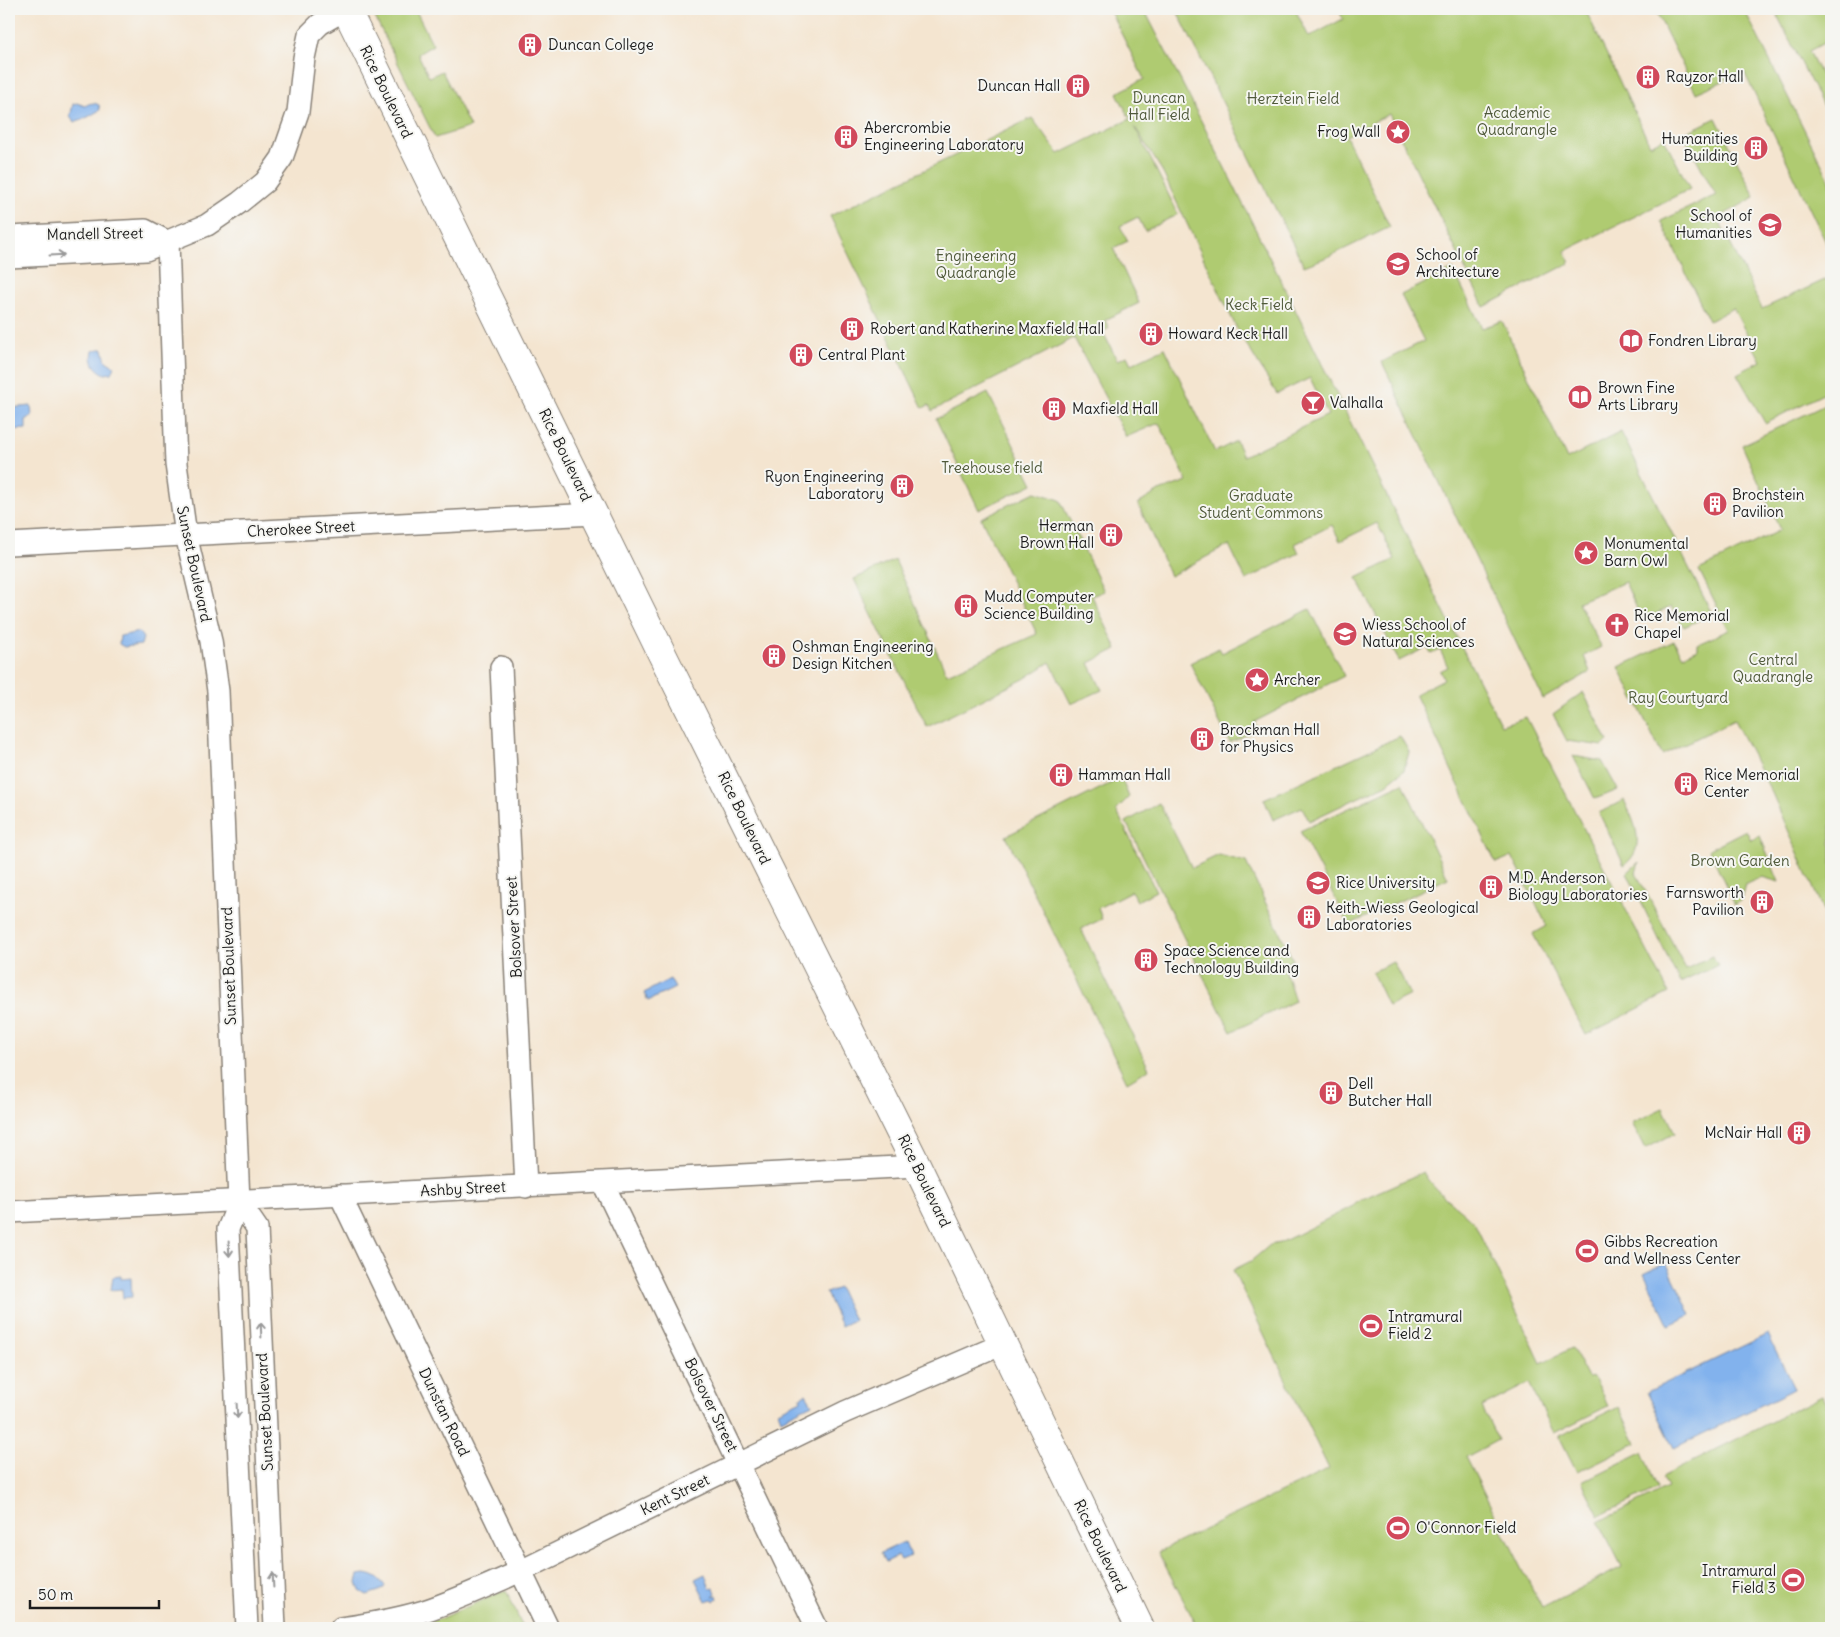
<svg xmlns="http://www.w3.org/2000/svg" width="1840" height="1637" font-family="Delius,sans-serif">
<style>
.green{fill:#afcb71;stroke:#667446;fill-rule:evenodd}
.water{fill:#82b2ed;stroke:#4f6784}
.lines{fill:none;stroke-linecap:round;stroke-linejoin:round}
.minor-casing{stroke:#888076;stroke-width:24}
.major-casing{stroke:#888076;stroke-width:30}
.minor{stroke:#fff;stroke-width:21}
.major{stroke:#fff;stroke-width:28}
.oneway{stroke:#999}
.labels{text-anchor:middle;stroke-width:4;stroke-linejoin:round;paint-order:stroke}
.poi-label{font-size:15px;fill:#1c1c1c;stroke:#f6f6f2;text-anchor:start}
.street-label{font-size:15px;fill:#1c1c1c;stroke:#f6f6f2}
.park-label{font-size:15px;fill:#4f593a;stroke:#f6f6f2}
</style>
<rect width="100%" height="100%" fill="#f6f6f2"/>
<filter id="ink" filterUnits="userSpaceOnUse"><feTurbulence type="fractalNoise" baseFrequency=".02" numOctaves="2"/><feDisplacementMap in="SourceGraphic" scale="10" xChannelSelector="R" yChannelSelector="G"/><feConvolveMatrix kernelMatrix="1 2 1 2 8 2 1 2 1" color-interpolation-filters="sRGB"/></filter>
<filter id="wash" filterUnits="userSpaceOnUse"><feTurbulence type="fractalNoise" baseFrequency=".0096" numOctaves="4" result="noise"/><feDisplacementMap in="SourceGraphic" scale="20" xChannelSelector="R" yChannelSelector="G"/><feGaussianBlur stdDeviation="1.12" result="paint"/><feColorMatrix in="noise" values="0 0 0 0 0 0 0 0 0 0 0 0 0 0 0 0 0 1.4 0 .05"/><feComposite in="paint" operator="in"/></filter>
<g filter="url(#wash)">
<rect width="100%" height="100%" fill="#f4e5d0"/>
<g class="green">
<path d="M 371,9 L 415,9 L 433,45 L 418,54 L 429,77 L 442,71 L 470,127 L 435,138 Z"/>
<path d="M 1109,9 L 1144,9 C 1267,246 1380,487 1501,725 L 1526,717 L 1669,993 L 1586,1035 L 1533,934 L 1547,926 L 1512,856 L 1496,863 L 1415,694 L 1444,679 L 1440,671 L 1448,667 L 1440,650 L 1431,654 L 1427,647 L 1399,661 L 1357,578 L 1395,559 L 1377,523 L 1340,541 L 1332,525 L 1295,544 L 1299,553 L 1246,580 L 1229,545 L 1170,576 L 1138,504 L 1159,491 L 1187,481 L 1159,423 L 1126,437 L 1074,338 L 932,411 L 929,405 L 923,408 L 830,216 L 1032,118 L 1059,154 L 1130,119 L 1117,93 L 1144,79 ZM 1135,127 L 1161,169 L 1237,329 L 1277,394 L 1310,378 L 1328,415 L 1243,456 L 1236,441 L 1215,452 L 1165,348 L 1131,364 L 1127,356 L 1117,360 L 1103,332 L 1109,328 L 1105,320 L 1139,303 L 1113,248 L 1128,241 L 1120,226 L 1138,217 L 1145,231 L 1178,214 Z"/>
<path d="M 1176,9 L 1295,9 L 1309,37 L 1343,19 L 1338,9 L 1585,9 L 1650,145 L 1664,138 L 1690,189 L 1565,251 L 1570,263 L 1484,307 L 1389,114 L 1346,136 L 1390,227 L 1330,256 L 1304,266 Z"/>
<path d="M 1655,9 L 1744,9 L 1831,183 L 1831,253 L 1744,72 L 1696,93 Z"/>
<path d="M 1774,9 L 1831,9 L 1831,39 L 1809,51 L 1831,95 L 1831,122 Z"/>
<path d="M 1716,118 L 1755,197 L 1718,218 L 1762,309 L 1831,277 L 1831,390 L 1765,423 L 1737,374 L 1761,361 L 1733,308 L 1709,321 L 1661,221 L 1716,195 L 1683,134 Z"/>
<path d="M 1453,269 L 1482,328 L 1502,321 L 1567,459 L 1621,432 L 1712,614 L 1684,627 L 1671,607 L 1642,620 L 1625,582 L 1578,602 L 1601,647 L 1584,656 L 1590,672 L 1543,699 L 1382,362 L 1424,341 L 1401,295 Z"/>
<path d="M 988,393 L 1033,484 L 979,510 L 936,419 Z"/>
<path d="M 1831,402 L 1831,915 L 1826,917 L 1772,793 L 1734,720 L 1662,755 L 1619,667 L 1674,641 L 1683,656 L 1698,649 L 1698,644 L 1729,630 L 1699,570 L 1780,530 L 1742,445 Z"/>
<path d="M 1035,492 L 1060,500 L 1104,591 L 1092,596 L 1117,649 L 1089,663 L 1102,690 L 1071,704 L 1050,662 L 1024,679 L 927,727 L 854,579 L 895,560 L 947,674 L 1037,634 L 981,518 Z"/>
<path d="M 1310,609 L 1344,676 L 1254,722 L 1258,729 L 1230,743 L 1190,663 L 1219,648 L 1222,653 Z"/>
<path d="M 1583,692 L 1608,741 L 1603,746 L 1567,741 L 1553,714 Z"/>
<path d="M 1400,736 L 1409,752 L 1404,770 L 1387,784 L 1309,821 L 1302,807 L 1273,820 L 1264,799 Z"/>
<path d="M 1573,756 L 1602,761 L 1618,790 L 1595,799 Z"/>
<path d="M 1121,778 L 1129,797 L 1116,810 L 1156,891 L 1137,901 L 1131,891 L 1098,908 L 1102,919 L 1081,929 L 1149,1069 L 1127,1082 L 1006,836 Z"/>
<path d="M 1403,783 L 1448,878 L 1349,925 L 1300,831 Z"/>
<path d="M 1624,800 C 1634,821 1648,848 1624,865 L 1599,813 Z"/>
<path d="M 1159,803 L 1192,868 L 1219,855 L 1246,862 L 1293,960 L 1283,964 L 1295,1001 L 1231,1032 L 1126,822 Z"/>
<path d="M 1746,830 L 1751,840 L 1760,836 L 1779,882 L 1762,877 L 1746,884 L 1742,899 L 1735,905 L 1709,849 Z"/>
<path d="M 1639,862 L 1636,873 L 1686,969 L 1712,956 L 1718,965 L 1680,983 L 1627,873 Z"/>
<path d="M 1393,962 L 1410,995 L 1388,1006 L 1372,972 Z"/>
<path d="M 1663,1108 L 1675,1133 L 1645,1149 L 1632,1123 Z"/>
<path d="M 1423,1172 C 1434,1193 1459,1206 1475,1224 L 1541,1363 L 1572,1348 L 1588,1378 L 1593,1377 L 1608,1406 L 1554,1433 L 1529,1383 L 1482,1407 L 1498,1440 L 1466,1457 L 1542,1608 L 1622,1567 L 1599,1522 L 1667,1487 L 1662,1477 L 1822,1396 L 1831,1415 L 1831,1628 L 1198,1628 L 1158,1552 L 1329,1469 L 1233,1270 L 1251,1261 L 1270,1245 L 1280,1243 L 1353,1206 L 1360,1200 Z"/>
<path d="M 1619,1407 L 1636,1443 L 1577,1472 L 1559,1436 Z"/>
<path d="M 1642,1452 L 1658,1488 L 1599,1516 L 1582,1482 Z"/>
<path d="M 506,1590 L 523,1628 L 397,1628 L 439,1619 Z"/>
</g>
<g class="water">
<path d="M 77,103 L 85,106 C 90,103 93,102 99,105 L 100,110 L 88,117 L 74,122 L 70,117 L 73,104 Z"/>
<path d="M 98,349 L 103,349 L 106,361 L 115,367 L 112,373 L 105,374 C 95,369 90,362 93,351 Z"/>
<path d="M 31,406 L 32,416 L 26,420 L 26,429 L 10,430 L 9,408 Z"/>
<path d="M 139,632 L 143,638 L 141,645 L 124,647 L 119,644 L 120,636 Z"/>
<path d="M 670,979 L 675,988 L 648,1001 L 644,993 Z"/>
<path d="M 1666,1262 L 1691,1315 L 1669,1325 L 1644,1273 Z"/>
<path d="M 121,1276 L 121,1279 L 131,1278 L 132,1297 L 123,1298 L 122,1289 L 111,1290 L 113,1277 Z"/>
<path d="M 839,1288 L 854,1320 L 841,1326 L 826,1293 Z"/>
<path d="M 1768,1334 L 1794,1389 L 1674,1448 L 1647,1392 Z"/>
<path d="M 806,1394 L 812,1404 L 781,1419 L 778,1411 L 801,1400 L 800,1397 Z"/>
<path d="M 904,1542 L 911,1556 L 901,1560 L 898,1556 L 886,1562 L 881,1553 Z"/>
<path d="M 365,1574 C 374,1575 380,1579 385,1586 L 382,1590 L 367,1595 L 360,1591 L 357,1582 L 359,1575 Z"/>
<path d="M 705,1574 L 710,1589 L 714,1588 L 716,1593 L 713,1596 L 717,1595 L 718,1599 L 714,1601 L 712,1599 L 706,1601 L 695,1579 Z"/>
</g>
</g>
<g filter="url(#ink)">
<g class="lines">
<defs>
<g id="minor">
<path d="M 9,237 L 145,230 L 168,242"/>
<path d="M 168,242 L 176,464 L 186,535 L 211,641 L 218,691 L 239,1202 L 228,1229 L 247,1628"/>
<path d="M 9,257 L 146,250 L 207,225 L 239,203 L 265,182 L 282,158 L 298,112 L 304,58 L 309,35 L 320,24 L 346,9"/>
<path d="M 9,544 L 594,514"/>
<path d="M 501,667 L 526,1187"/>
<path d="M 603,1183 L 817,1628"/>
<path d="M 340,1195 L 548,1628"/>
<path d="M 239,1202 L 257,1228 L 275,1628"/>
<path d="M 9,1212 L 917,1166"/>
<path d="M 341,1628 C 369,1624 397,1619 424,1611 C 457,1600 489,1585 521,1571 L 845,1412 L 1003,1344"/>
</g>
<path id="major" d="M 346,9 L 665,660 L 917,1166 L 1140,1628"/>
</defs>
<use href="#minor" class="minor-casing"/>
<use href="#major" class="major-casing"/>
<use href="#minor" class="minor"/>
<use href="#major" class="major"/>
</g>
<defs><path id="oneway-shaft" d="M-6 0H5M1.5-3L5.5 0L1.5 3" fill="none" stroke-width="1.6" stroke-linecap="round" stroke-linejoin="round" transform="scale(1.25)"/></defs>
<g class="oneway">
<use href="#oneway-shaft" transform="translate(57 255) rotate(-3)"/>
<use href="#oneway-shaft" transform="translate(229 1249) rotate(87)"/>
<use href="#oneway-shaft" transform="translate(261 1330) rotate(-93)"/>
<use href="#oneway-shaft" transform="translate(237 1411) rotate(87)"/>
<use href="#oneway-shaft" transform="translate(273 1580) rotate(-93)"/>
</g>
</g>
<defs>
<symbol id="building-disc" viewBox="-11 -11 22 22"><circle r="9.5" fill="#d1495b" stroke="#f6f6f2"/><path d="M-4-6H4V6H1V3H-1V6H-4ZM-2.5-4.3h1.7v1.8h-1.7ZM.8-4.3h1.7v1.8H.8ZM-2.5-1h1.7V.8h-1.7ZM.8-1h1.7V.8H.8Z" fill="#fff"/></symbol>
<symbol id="sight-disc" viewBox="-11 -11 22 22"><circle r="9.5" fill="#d1495b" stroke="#f6f6f2"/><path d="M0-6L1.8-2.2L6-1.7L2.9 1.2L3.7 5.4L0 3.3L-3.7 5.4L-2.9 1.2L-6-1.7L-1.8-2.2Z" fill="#fff"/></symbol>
<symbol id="university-disc" viewBox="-11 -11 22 22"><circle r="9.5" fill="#d1495b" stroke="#f6f6f2"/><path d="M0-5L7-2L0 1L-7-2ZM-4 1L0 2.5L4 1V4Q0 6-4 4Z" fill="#fff"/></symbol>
<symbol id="library-disc" viewBox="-11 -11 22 22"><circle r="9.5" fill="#d1495b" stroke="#f6f6f2"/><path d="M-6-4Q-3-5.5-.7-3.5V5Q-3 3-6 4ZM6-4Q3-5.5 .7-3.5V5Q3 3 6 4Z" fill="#fff"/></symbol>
<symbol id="bar-disc" viewBox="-11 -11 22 22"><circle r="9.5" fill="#d1495b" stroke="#f6f6f2"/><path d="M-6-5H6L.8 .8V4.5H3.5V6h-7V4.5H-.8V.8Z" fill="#fff"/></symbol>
<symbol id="church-disc" viewBox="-11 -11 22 22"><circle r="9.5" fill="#d1495b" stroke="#f6f6f2"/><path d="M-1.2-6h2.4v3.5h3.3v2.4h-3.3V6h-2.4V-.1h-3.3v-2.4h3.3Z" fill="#fff"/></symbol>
<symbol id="stadium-disc" viewBox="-11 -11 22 22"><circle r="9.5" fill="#d1495b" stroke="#f6f6f2"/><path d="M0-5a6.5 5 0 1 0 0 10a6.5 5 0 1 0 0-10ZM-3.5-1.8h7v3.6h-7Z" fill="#fff"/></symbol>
</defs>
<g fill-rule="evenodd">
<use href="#building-disc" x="516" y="31" width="28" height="28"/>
<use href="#building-disc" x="1634" y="63" width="28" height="28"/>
<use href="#building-disc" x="1064" y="72" width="28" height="28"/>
<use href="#sight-disc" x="1384" y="118" width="28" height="28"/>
<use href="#building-disc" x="832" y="123" width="28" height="28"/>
<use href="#building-disc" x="1742" y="134" width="28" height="28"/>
<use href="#university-disc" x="1756" y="211" width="28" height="28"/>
<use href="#university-disc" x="1384" y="250" width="28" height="28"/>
<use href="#building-disc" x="838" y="315" width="28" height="28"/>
<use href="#building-disc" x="1137" y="320" width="28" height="28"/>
<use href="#library-disc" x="1617" y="327" width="28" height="28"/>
<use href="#building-disc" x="787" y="341" width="28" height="28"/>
<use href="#library-disc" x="1566" y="383" width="28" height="28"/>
<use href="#bar-disc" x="1299" y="389" width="28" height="28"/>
<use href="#building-disc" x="1040" y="395" width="28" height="28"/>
<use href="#building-disc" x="888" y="472" width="28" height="28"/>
<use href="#building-disc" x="1701" y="490" width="28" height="28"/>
<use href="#building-disc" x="1097" y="521" width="28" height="28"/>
<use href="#sight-disc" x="1572" y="539" width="28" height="28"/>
<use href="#building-disc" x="952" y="592" width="28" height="28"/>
<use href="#church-disc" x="1603" y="611" width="28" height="28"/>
<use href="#university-disc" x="1331" y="620" width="28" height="28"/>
<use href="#building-disc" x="760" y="642" width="28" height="28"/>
<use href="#sight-disc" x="1243" y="666" width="28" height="28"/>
<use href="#building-disc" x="1188" y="725" width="28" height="28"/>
<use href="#building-disc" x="1047" y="761" width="28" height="28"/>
<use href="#building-disc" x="1672" y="770" width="28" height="28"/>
<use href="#university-disc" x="1304" y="869" width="28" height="28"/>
<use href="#building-disc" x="1477" y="873" width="28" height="28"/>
<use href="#building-disc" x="1748" y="888" width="28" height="28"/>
<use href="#building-disc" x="1295" y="903" width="28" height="28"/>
<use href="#building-disc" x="1132" y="946" width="28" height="28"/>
<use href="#building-disc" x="1317" y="1079" width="28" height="28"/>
<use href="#building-disc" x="1785" y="1119" width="28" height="28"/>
<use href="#stadium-disc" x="1573" y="1237" width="28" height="28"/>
<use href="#stadium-disc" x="1357" y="1312" width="28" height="28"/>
<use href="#stadium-disc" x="1384" y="1514" width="28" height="28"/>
<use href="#stadium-disc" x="1779" y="1566" width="28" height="28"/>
</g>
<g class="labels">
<g class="poi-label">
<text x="548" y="50">Duncan College</text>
<text x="1666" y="82">Rayzor Hall</text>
<text x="1060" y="91" text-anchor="end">Duncan Hall</text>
<text x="864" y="133">Abercrombie<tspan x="864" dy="17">Engineering Laboratory</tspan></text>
<text x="1380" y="137" text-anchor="end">Frog Wall</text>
<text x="1738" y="144" text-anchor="end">Humanities<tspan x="1738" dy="17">Building</tspan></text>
<text x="1752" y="221" text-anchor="end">School of<tspan x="1752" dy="17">Humanities</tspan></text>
<text x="1416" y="260">School of<tspan x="1416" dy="17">Architecture</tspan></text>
<text x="870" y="334">Robert and Katherine Maxfield Hall</text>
<text x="1168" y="339">Howard Keck Hall</text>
<text x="1648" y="346">Fondren Library</text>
<text x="818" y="360">Central Plant</text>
<text x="1598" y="393">Brown Fine<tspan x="1598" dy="17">Arts Library</tspan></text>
<text x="1330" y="408">Valhalla</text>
<text x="1072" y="414">Maxfield Hall</text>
<text x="884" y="482" text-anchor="end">Ryon Engineering<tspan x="884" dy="17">Laboratory</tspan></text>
<text x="1732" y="500">Brochstein<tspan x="1732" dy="17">Pavilion</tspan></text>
<text x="1094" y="531" text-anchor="end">Herman<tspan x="1094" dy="17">Brown Hall</tspan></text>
<text x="1604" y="549">Monumental<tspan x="1604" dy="17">Barn Owl</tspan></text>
<text x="984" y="602">Mudd Computer<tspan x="984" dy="17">Science Building</tspan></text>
<text x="1634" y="621">Rice Memorial<tspan x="1634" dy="17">Chapel</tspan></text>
<text x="1362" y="630">Wiess School of<tspan x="1362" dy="17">Natural Sciences</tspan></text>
<text x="792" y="652">Oshman Engineering<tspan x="792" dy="17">Design Kitchen</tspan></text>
<text x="1274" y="685">Archer</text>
<text x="1220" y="735">Brockman Hall<tspan x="1220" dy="17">for Physics</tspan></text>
<text x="1078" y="780">Hamman Hall</text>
<text x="1704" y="780">Rice Memorial<tspan x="1704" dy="17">Center</tspan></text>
<text x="1508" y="883">M.D. Anderson<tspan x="1508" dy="17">Biology Laboratories</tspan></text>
<text x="1336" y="888">Rice University</text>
<text x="1744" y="898" text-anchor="end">Farnsworth<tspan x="1744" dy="17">Pavilion</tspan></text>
<text x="1326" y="913">Keith-Wiess Geological<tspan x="1326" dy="17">Laboratories</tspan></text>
<text x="1164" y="956">Space Science and<tspan x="1164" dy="17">Technology Building</tspan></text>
<text x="1348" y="1089">Dell<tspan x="1348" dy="17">Butcher Hall</tspan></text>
<text x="1782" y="1138" text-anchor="end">McNair Hall</text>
<text x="1604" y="1247">Gibbs Recreation<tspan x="1604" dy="17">and Wellness Center</tspan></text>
<text x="1388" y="1322">Intramural<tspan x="1388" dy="17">Field 2</tspan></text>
<text x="1416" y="1533">O'Connor Field</text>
<text x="1776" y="1576" text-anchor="end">Intramural<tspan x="1776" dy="17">Field 3</tspan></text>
</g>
<g class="street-label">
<text transform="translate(386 92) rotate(64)" y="5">Rice Boulevard</text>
<text transform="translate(95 234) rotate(-1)" y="5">Mandell Street</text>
<text transform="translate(565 455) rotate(64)" y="5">Rice Boulevard</text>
<text transform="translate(301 529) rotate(-3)" y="5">Cherokee Street</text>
<text transform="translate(194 564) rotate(78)" y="5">Sunset Boulevard</text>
<text transform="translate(744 818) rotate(64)" y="5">Rice Boulevard</text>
<text transform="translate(514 927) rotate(-93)" y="5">Bolsover Street</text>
<text transform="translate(229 966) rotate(-92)" y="5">Sunset Boulevard</text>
<text transform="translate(924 1181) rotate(64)" y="5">Rice Boulevard</text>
<text transform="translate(463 1189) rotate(-3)" y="5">Ashby Street</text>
<text transform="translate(711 1405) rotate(64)" y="5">Bolsover Street</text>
<text transform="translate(265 1412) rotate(-93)" y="5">Sunset Boulevard</text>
<text transform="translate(444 1412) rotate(64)" y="5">Dunstan Road</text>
<text transform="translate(675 1495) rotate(-26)" y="5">Kent Street</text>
<text transform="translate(1100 1546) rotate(64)" y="5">Rice Boulevard</text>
</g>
<g class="park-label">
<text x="1159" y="103">Duncan<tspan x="1159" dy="17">Hall Field</tspan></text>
<text x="1293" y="104">Herztein Field</text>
<text x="1517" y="118">Academic<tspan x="1517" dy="17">Quadrangle</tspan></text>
<text x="976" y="261">Engineering<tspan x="976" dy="17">Quadrangle</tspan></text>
<text x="1259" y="310">Keck Field</text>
<text x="992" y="473">Treehouse field</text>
<text x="1261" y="501">Graduate<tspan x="1261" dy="17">Student Commons</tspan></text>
<text x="1773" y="665">Central<tspan x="1773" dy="17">Quadrangle</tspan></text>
<text x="1678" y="703">Ray Courtyard</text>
<text x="1740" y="866">Brown Garden</text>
</g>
</g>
<rect width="1840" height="1637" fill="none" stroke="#f6f6f2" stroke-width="30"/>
<path d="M30 1600v8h129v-8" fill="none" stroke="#1c1c1c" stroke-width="2.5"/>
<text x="38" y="1600" font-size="15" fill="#1c1c1c" stroke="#f6f6f2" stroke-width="4" paint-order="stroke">50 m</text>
</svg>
